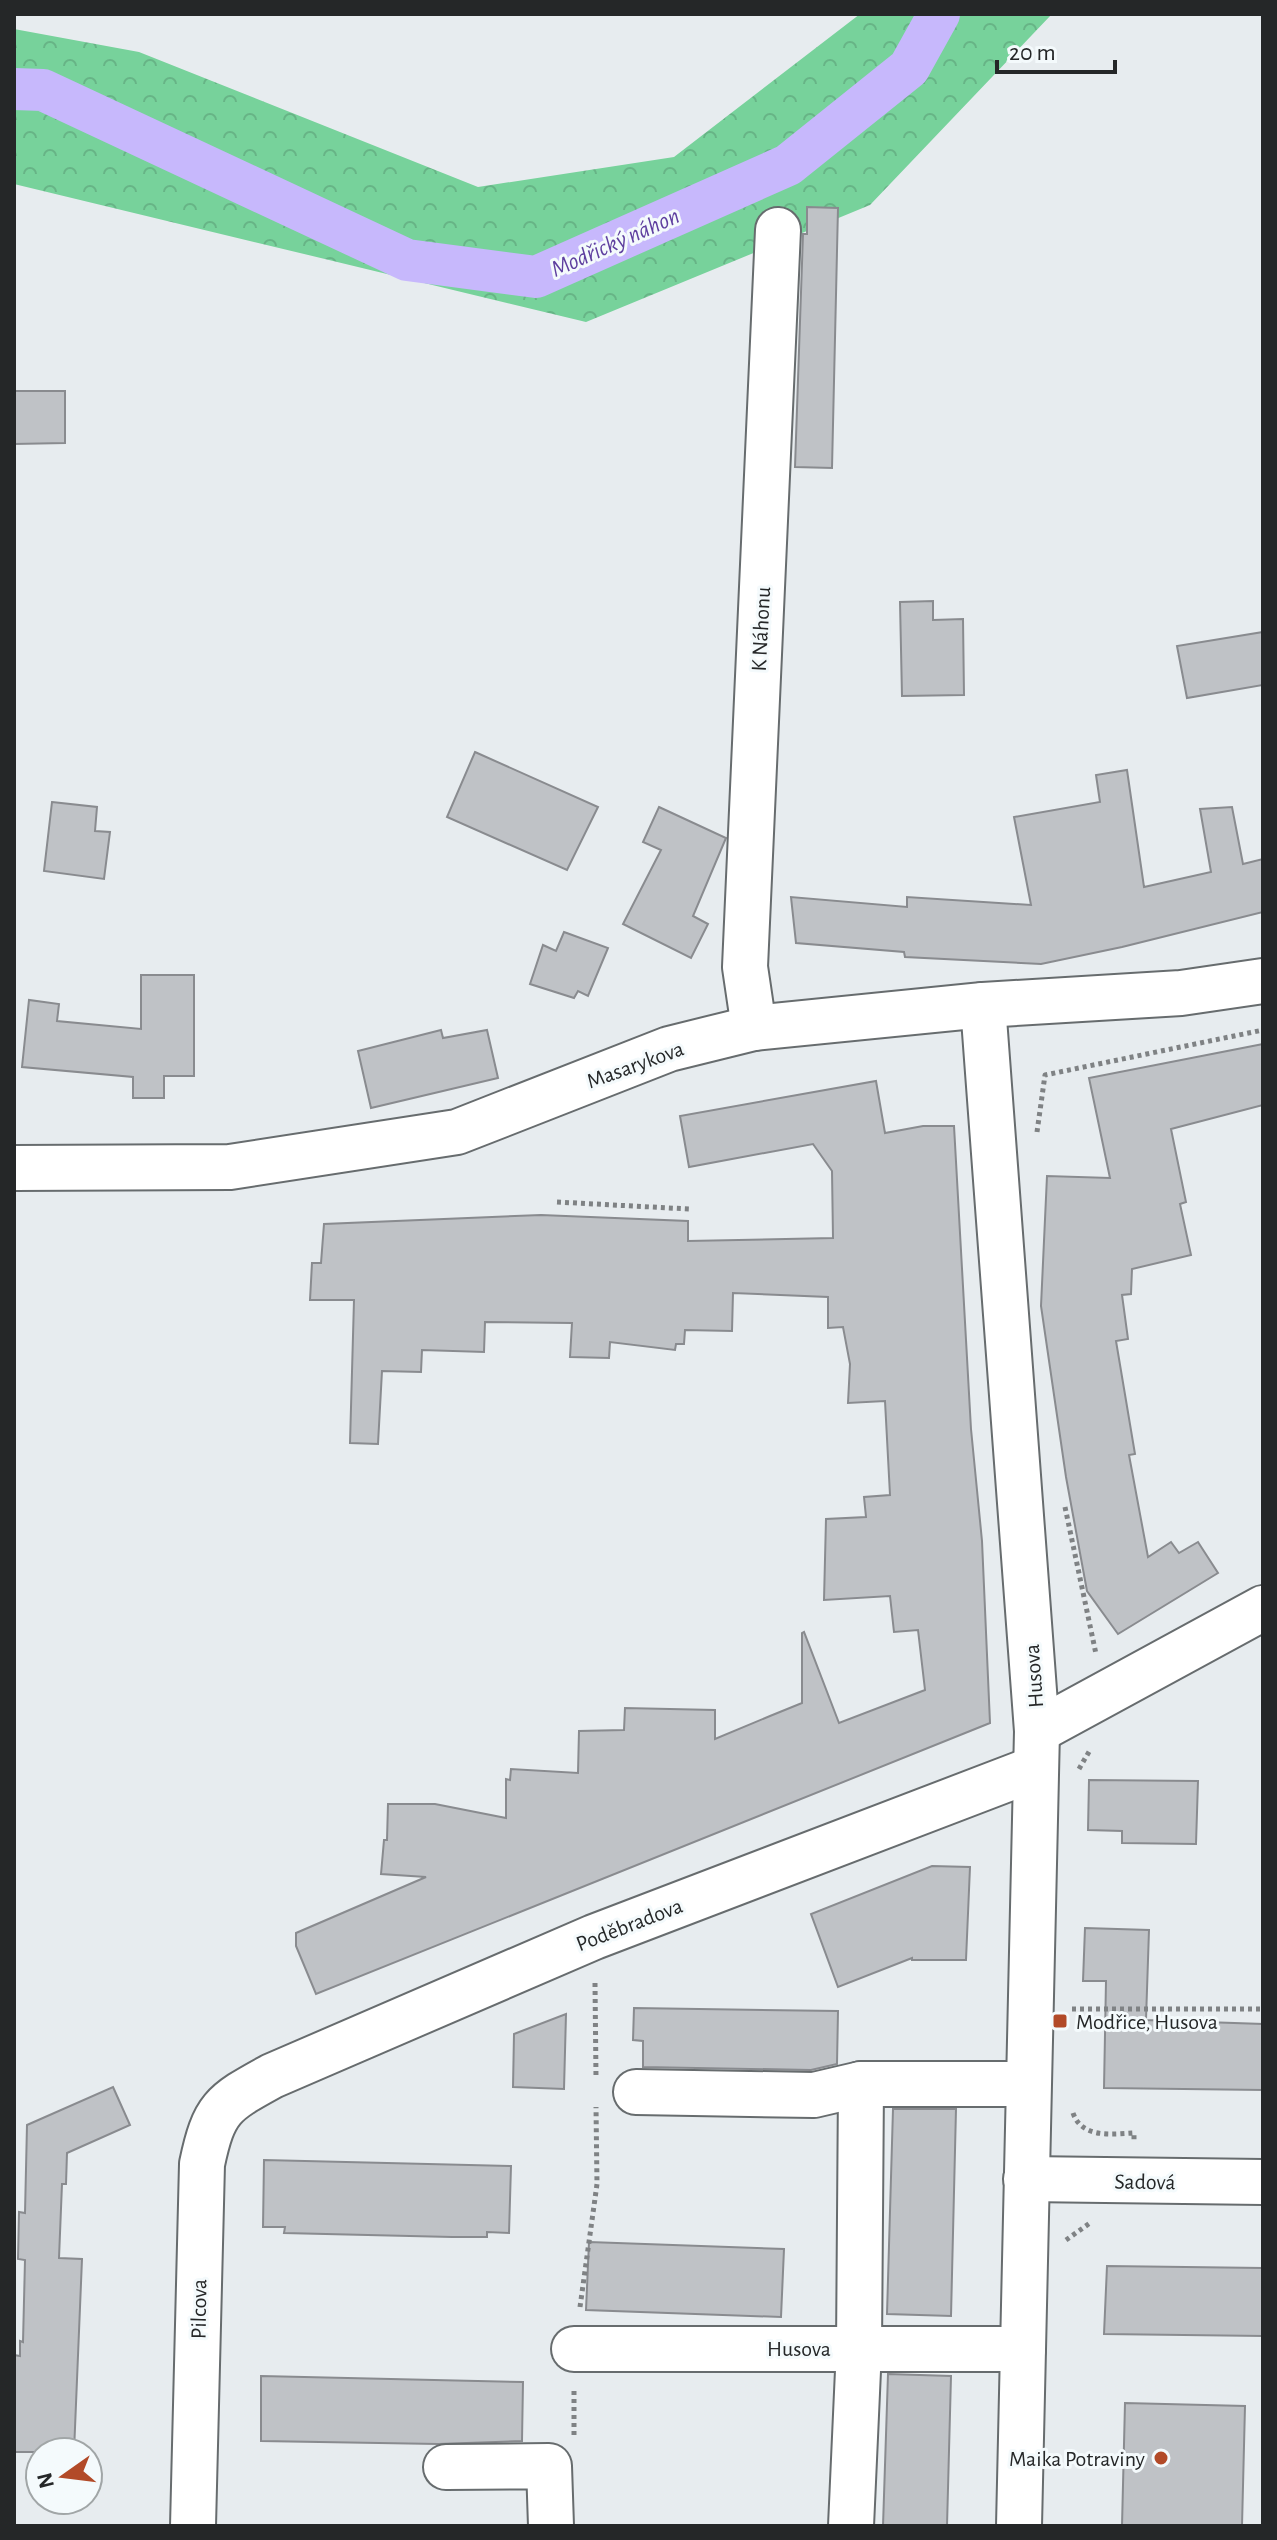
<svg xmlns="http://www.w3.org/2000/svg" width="1277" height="2540" font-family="'Alegreya Sans',sans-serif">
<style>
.forest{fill:url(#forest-crowns)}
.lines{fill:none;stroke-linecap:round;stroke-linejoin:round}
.canal{stroke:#c7b8fc;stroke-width:42}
.building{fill:#bfc2c6;stroke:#898b8f;stroke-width:2}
.minor-casing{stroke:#676c6e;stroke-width:48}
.path{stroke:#7f8284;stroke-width:5;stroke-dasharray:4 4;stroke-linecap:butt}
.minor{stroke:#fff;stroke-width:44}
.poi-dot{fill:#b24a28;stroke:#f4fafc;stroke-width:3}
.labels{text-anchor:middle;stroke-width:6;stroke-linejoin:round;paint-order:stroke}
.street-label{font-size:22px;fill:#252728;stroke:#f4fafc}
.poi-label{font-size:22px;fill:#252728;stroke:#f4fafc;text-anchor:start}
.water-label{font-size:24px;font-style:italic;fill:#5e3f9f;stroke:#f4fafc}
</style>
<defs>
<pattern id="forest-crowns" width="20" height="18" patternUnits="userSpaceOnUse" patternTransform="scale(2)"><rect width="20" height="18" fill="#77d29b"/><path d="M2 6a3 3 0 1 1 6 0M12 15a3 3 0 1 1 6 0" fill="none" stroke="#67b486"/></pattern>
</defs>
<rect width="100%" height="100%" fill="#e7ecef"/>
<path class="forest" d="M 860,14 L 1052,14 L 870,205 L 586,322 L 14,184 L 14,29 L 139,52 L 478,187 L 674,157 Z"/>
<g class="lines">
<path class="canal" d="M 14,89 L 43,90 L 407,260 L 536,277 L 788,165 L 909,68 L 939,14"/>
</g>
<g class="building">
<path d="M 807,207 L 838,208 L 832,468 L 795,467 L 803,234 L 807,234 Z"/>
<path d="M 14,391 L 65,391 L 65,443 L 14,444 Z"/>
<path d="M 933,601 L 933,620 L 963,619 L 964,695 L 902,696 L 900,602 Z"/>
<path d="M 1263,632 L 1263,685 L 1187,698 L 1177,646 Z"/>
<path d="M 475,752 L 598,807 L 567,870 L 447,817 Z"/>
<path d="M 1127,770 L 1144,887 L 1211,872 L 1200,809 L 1232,807 L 1243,864 L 1263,859 L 1263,912 L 1122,947 L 1041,964 L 905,957 L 904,952 L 796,943 L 791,897 L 907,907 L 907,897 L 1031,905 L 1014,817 L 1100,802 L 1096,775 Z"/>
<path d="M 52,802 L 97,807 L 95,831 L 110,832 L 104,879 L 44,871 Z"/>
<path d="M 659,807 L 726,838 L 693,916 L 708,924 L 691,958 L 623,924 L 661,850 L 643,842 Z"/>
<path d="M 564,932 L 608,948 L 588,996 L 578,991 L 574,998 L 530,984 L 543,945 L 556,951 Z"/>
<path d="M 141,975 L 194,975 L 194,1076 L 164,1076 L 164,1098 L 133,1098 L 133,1077 L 22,1067 L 29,1000 L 59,1004 L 57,1021 L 141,1029 Z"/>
<path d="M 441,1030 L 443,1038 L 487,1030 L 498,1078 L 371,1108 L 358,1051 Z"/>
<path d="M 1263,1044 L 1263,1105 L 1171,1129 L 1186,1202 L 1180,1204 L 1191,1255 L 1132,1269 L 1131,1294 L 1122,1295 L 1128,1339 L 1116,1341 L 1135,1454 L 1129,1455 L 1148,1557 L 1171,1542 L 1179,1553 L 1198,1542 L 1218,1573 L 1118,1634 L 1087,1591 L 1066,1477 L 1041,1306 L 1047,1176 L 1110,1178 L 1089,1078 Z"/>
<path d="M 876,1081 L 885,1133 L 923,1126 L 954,1126 L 971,1429 L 982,1541 L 990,1723 L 316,1994 L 296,1946 L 296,1933 L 426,1877 L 381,1874 L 384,1840 L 387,1840 L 388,1804 L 435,1804 L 506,1818 L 506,1779 L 510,1780 L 511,1769 L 578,1773 L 579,1731 L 624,1730 L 625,1708 L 715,1710 L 715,1739 L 770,1716 L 802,1703 L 802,1633 L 804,1632 L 839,1723 L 925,1690 L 918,1630 L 894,1632 L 890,1596 L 824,1600 L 826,1519 L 866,1517 L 864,1497 L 890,1495 L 885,1401 L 848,1403 L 850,1364 L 843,1327 L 828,1328 L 828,1297 L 733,1293 L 732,1331 L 685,1330 L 684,1344 L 676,1344 L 675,1350 L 610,1342 L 609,1358 L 570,1357 L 572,1323 L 485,1322 L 484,1352 L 422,1350 L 421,1372 L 382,1371 L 378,1444 L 350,1443 L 354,1300 L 310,1300 L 312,1263 L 321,1263 L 324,1224 L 541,1215 L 688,1221 L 688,1241 L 833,1238 L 832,1171 L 813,1144 L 689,1167 L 680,1116 Z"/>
<path d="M 1089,1780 L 1198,1781 L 1196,1844 L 1122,1843 L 1122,1831 L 1088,1830 Z"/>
<path d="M 932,1866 L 970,1867 L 966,1960 L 912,1960 L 912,1958 L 838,1987 L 811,1914 Z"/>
<path d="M 1085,1928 L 1149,1930 L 1146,2020 L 1263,2024 L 1263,2090 L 1104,2088 L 1106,1981 L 1083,1981 Z"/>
<path d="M 634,2008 L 838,2011 L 837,2064 L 811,2070 L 643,2067 L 643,2041 L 633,2040 Z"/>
<path d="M 566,2014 L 564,2089 L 513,2087 L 514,2034 Z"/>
<path d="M 113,2087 L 130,2125 L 67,2153 L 66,2184 L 62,2184 L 59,2258 L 82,2259 L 74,2452 L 14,2452 L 14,2355 L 20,2356 L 20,2341 L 23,2342 L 25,2260 L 18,2259 L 19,2212 L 25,2213 L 27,2125 Z"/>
<path d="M 893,2109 L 956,2109 L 951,2316 L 887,2314 Z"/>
<path d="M 264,2160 L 511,2166 L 509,2233 L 487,2232 L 487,2237 L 452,2237 L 284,2233 L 285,2227 L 263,2227 Z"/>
<path d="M 589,2242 L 784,2249 L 781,2317 L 586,2310 Z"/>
<path d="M 1107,2266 L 1263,2268 L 1263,2336 L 1104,2334 Z"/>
<path d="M 888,2374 L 951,2376 L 947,2526 L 883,2526 Z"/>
<path d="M 261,2376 L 523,2382 L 522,2441 L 438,2444 L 261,2441 Z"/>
<path d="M 1125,2403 L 1245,2406 L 1242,2526 L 1122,2526 Z"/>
</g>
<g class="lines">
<defs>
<g id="minor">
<path d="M 983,1005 L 1037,1731 L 1019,2526"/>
<path d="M 754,1028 L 745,967 L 778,230"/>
<path d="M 14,1168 L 230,1167 L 457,1132 L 669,1049 L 754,1028 L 983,1005 L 1181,993 L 1263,981"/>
<path d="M 1037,1731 L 1263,1608"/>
<path d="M 636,2092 L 814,2095 L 861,2084 L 1028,2084"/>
<path d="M 1026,2179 L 1263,2182"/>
<path d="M 574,2349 L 1023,2349"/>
<path d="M 446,2467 L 549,2466 L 551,2526"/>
<path d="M 193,2526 L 202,2164 C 214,2107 223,2103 272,2076 L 594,1937 L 1036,1768"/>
<path d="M 851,2526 L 859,2348 L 861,2084"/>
</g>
</defs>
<use href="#minor" class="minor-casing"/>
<g class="path">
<path d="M 1037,1132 L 1045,1075 L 1263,1030"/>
<path d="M 557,1202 L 689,1209"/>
<path d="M 1065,1507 L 1096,1654"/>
<path d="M 1079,1769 L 1090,1750"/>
<path d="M 595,1983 L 596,2077"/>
<path d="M 1072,2009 L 1263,2009"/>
<path d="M 1073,2113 C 1082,2139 1112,2134 1134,2133 L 1134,2140"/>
<path d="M 1066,2240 L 1090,2223"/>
<path d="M 580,2307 L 597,2184 L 596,2107"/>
<path d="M 574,2435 L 574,2389"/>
</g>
<use href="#minor" class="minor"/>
</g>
<g class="poi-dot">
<rect x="1052" y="2013" width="16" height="16" rx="4"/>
<circle cx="1161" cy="2458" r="8"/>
</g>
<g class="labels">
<g class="street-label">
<text transform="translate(760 629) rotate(-87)" y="8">K Náhonu</text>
<text transform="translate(635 1064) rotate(-20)" y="8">Masarykova</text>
<text transform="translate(1033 1676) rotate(-94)" y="8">Husova</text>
<text transform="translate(629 1924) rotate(-21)" y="8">Poděbradova</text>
<text transform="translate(1145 2181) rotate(1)" y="8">Sadová</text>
<text transform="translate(198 2309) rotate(-89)" y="8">Pilcova</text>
<text x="799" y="2356">Husova</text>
</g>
<g class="poi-label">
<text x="1076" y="2029">Modřice, Husova</text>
<text x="1145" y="2466" text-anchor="end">Maika Potraviny</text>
</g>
<g class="water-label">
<text transform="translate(615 242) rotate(-24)" y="8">Modřický náhon</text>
</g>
</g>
<rect width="1277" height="2540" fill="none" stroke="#252728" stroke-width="32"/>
<g transform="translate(64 2476) rotate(256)"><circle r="38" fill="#f4fafc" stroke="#a1a6a7" stroke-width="2"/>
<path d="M0-6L14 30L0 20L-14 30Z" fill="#b24a28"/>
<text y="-12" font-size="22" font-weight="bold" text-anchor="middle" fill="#252728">N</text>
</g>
<path d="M997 60v12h118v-12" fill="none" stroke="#252728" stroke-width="4"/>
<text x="1009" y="60" font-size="24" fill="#252728" stroke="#f4fafc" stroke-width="6" paint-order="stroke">20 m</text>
</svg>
